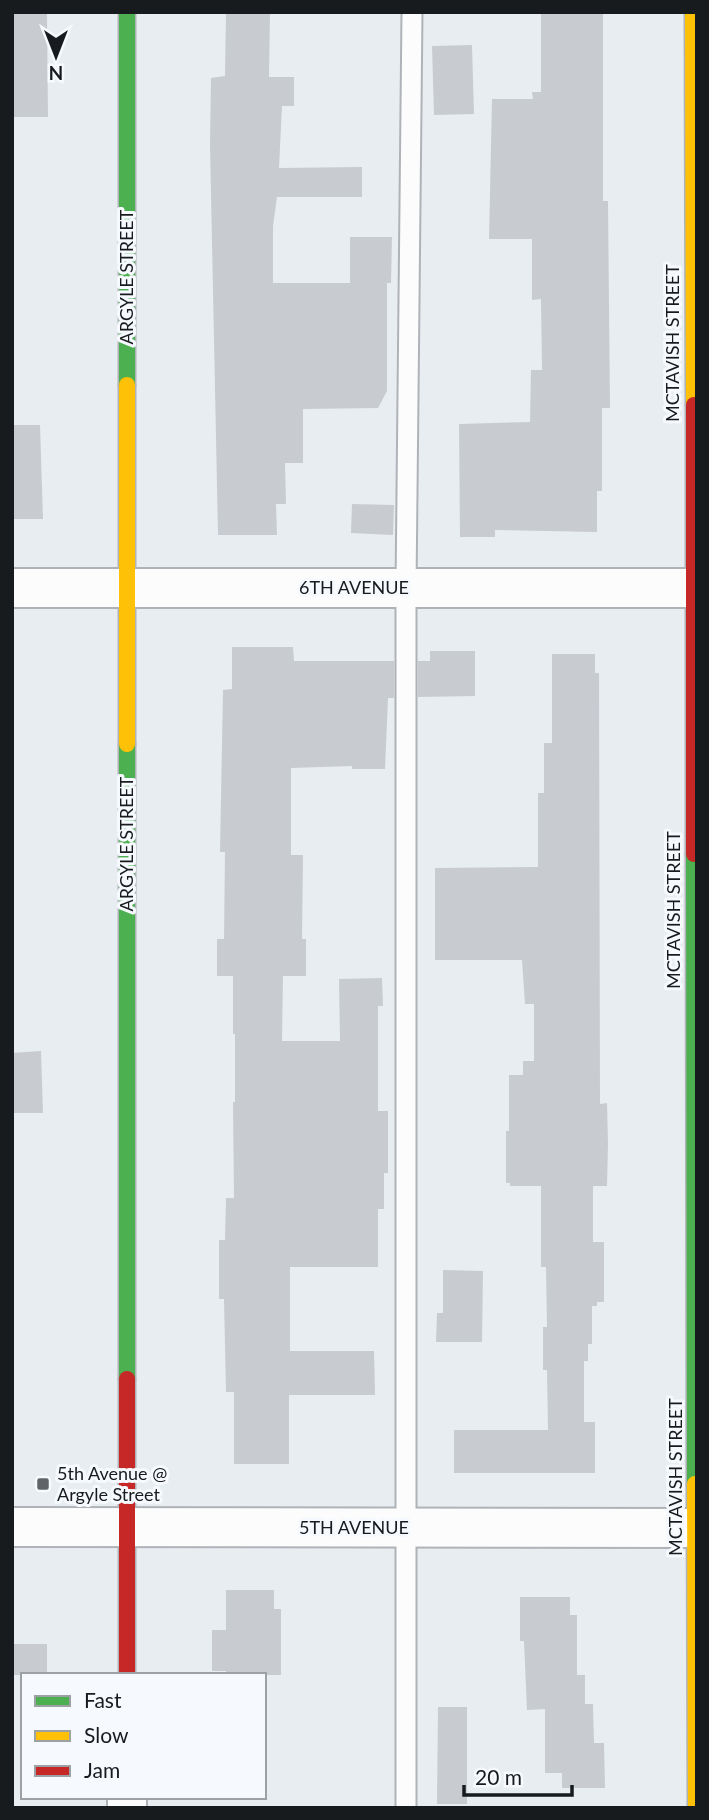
<svg xmlns="http://www.w3.org/2000/svg" width="709" height="1820" font-family="Lato,sans-serif">
<style>
.building{fill:#c8ccd0}
.lines{fill:none;stroke-linecap:round;stroke-linejoin:round}
.lane-casing{stroke:#afb3b7;stroke-width:23}
.street-casing{stroke:#afb3b7;stroke-width:42}
.fast-casing{stroke:#afb3b7;stroke-width:19}
.slow-casing{stroke:#afb3b7;stroke-width:19}
.jam-casing{stroke:#afb3b7;stroke-width:19}
.lane{stroke:#fcfcfd;stroke-width:19}
.street{stroke:#fcfcfd;stroke-width:38}
.fast{stroke:#4caf50;stroke-width:16}
.slow{stroke:#ffc107;stroke-width:16}
.jam{stroke:#c62828;stroke-width:16}
.poi-dot{fill:#606468;stroke:#f6fafe;stroke-width:2.5}
.labels{text-anchor:middle;stroke-width:6;stroke-linejoin:round;paint-order:stroke}
.street-label{font-size:18px;fill:#171b1e;stroke:#f6fafe}
.poi-label{font-size:18px;fill:#171b1e;stroke:#f6fafe;text-anchor:start}
</style>
<rect width="100%" height="100%" fill="#e8edf2"/>
<g class="building">
<path d="M 12,12 L 47,12 L 48,117 L 12,117 Z"/>
<path d="M 226,12 L 270,12 L 269,77 L 294,77 L 294,106 L 282,106 L 279,168 L 362,167 L 362,197 L 277,197 L 273,226 L 273,283 L 350,283 L 350,237 L 392,237 L 391,283 L 387,283 L 387,391 L 378,408 L 303,409 L 303,463 L 285,463 L 286,504 L 276,504 L 277,535 L 218,535 L 210,145 L 211,78 L 225,76 Z"/>
<path d="M 541,12 L 603,12 L 603,201 L 608,201 L 610,408 L 602,408 L 602,491 L 597,491 L 597,532 L 495,530 L 495,537 L 460,537 L 459,424 L 530,422 L 531,370 L 542,370 L 541,299 L 532,300 L 532,239 L 489,239 L 492,99 L 533,99 L 532,92 L 541,92 Z"/>
<path d="M 472,45 L 474,114 L 434,115 L 432,46 Z"/>
<path d="M 12,425 L 40,425 L 43,519 L 12,519 Z"/>
<path d="M 352,504 L 394,505 L 393,535 L 351,533 Z"/>
<path d="M 232,647 L 293,647 L 294,661 L 394,661 L 394,698 L 388,698 L 385,769 L 352,769 L 352,766 L 291,768 L 291,855 L 303,855 L 302,939 L 306,939 L 306,976 L 283,976 L 282,1041 L 340,1041 L 339,979 L 382,978 L 383,1006 L 378,1006 L 378,1111 L 388,1111 L 388,1173 L 384,1173 L 384,1209 L 378,1209 L 378,1267 L 290,1267 L 290,1351 L 374,1351 L 375,1395 L 289,1395 L 289,1464 L 234,1464 L 234,1392 L 226,1392 L 224,1299 L 219,1299 L 219,1240 L 225,1240 L 226,1198 L 234,1198 L 233,1102 L 235,1102 L 235,1034 L 233,1034 L 233,976 L 217,976 L 217,939 L 224,939 L 225,852 L 220,852 L 223,690 L 232,689 Z"/>
<path d="M 430,651 L 475,651 L 475,696 L 418,697 L 418,661 L 430,661 Z"/>
<path d="M 552,654 L 595,654 L 595,673 L 599,673 L 600,1104 L 607,1103 L 608,1144 L 607,1186 L 593,1186 L 593,1242 L 604,1242 L 604,1302 L 597,1302 L 597,1306 L 592,1306 L 592,1344 L 588,1344 L 588,1361 L 584,1361 L 584,1422 L 595,1422 L 595,1473 L 454,1473 L 454,1430 L 548,1430 L 547,1370 L 543,1370 L 543,1327 L 547,1327 L 546,1267 L 541,1267 L 541,1186 L 510,1186 L 510,1183 L 506,1183 L 506,1131 L 509,1131 L 509,1075 L 523,1075 L 523,1061 L 534,1061 L 534,1004 L 525,1004 L 522,960 L 435,960 L 435,868 L 538,867 L 538,793 L 544,793 L 544,743 L 552,743 Z"/>
<path d="M 41,1051 L 43,1113 L 12,1113 L 12,1053 Z"/>
<path d="M 443,1270 L 483,1271 L 482,1342 L 436,1342 L 437,1313 L 443,1313 Z"/>
<path d="M 226,1590 L 274,1590 L 274,1609 L 281,1609 L 281,1675 L 226,1675 L 226,1671 L 212,1671 L 212,1630 L 226,1630 Z"/>
<path d="M 520,1597 L 570,1597 L 570,1615 L 577,1615 L 577,1675 L 585,1675 L 585,1704 L 593,1704 L 594,1743 L 604,1743 L 605,1788 L 562,1788 L 562,1773 L 545,1773 L 545,1709 L 527,1710 L 524,1641 L 520,1641 Z"/>
<rect x="12" y="1644" width="35" height="31"/>
<path d="M 438,1707 L 467,1707 L 467,1804 L 437,1804 Z"/>
</g>
<g class="lines">
<defs>
<path id="lane" d="M 406,1808 L 406,588 L 412,12"/>
<g id="street">
<path d="M 12,588 L 697,588"/>
<path d="M 12,1527 L 697,1528"/>
<path d="M 127,1808 L 127,1797"/>
</g>
<g id="fast">
<path d="M 127,12 L 127,385"/>
<path d="M 127,744 L 127,1379"/>
<path d="M 694,854 L 695,1484"/>
</g>
<g id="slow">
<path d="M 693,12 L 694,405"/>
<path d="M 127,385 L 127,744"/>
<path d="M 695,1484 L 696,1808"/>
</g>
<g id="jam">
<path d="M 694,405 L 694,854"/>
<path d="M 127,1379 L 127,1675"/>
</g>
</defs>
<use href="#lane" class="lane-casing"/>
<use href="#street" class="street-casing"/>
<use href="#fast" class="fast-casing"/>
<use href="#slow" class="slow-casing"/>
<use href="#jam" class="jam-casing"/>
<use href="#lane" class="lane"/>
<use href="#street" class="street"/>
<use href="#fast" class="fast"/>
<use href="#slow" class="slow"/>
<use href="#jam" class="jam"/>
</g>
<rect class="poi-dot" x="36" y="1477" width="14" height="14" rx="3.5"/>
<g class="labels">
<g class="street-label">
<text transform="translate(127 277) rotate(-90)" y="6">ARGYLE STREET</text>
<text transform="translate(673 343) rotate(-90)" y="6">MCTAVISH STREET</text>
<text x="354" y="594">6TH AVENUE</text>
<text transform="translate(127 844) rotate(-90)" y="6">ARGYLE STREET</text>
<text transform="translate(674 910) rotate(-90)" y="6">MCTAVISH STREET</text>
<text transform="translate(676 1477) rotate(-90)" y="6">MCTAVISH STREET</text>
<text x="354" y="1534">5TH AVENUE</text>
</g>
<g class="poi-label">
<text x="57" y="1480">5th Avenue @<tspan x="57" dy="21">Argyle Street</tspan></text>
</g>
</g>
<rect width="709" height="1820" fill="none" stroke="#171b1e" stroke-width="28"/>
<rect x="21" y="1673" width="245" height="126" fill="#f6fafe" stroke="#9da1a4" stroke-width="2"/>
<rect x="35" y="1696" width="35" height="10" fill="#4caf50" stroke="#9da1a4" stroke-width="2"/>
<text x="84" y="1708" font-size="21" fill="#171b1e">Fast</text>
<rect x="35" y="1731" width="35" height="10" fill="#ffc107" stroke="#9da1a4" stroke-width="2"/>
<text x="84" y="1743" font-size="21" fill="#171b1e">Slow</text>
<rect x="35" y="1766" width="35" height="10" fill="#c62828" stroke="#9da1a4" stroke-width="2"/>
<text x="84" y="1778" font-size="21" fill="#171b1e">Jam</text>
<g transform="translate(56 56) rotate(180)" stroke="#f6fafe" stroke-width="5" paint-order="stroke">
<path d="M0-5L12 26L0 18L-12 26Z" fill="#171b1e"/>
<text y="-10" font-size="19" font-weight="bold" text-anchor="middle" fill="#171b1e">N</text>
</g>
<path d="M464 1785v10h108v-10" fill="none" stroke="#171b1e" stroke-width="3.5"/>
<text x="475" y="1785" font-size="21" fill="#171b1e" stroke="#f6fafe" stroke-width="5" paint-order="stroke">20 m</text>
</svg>
